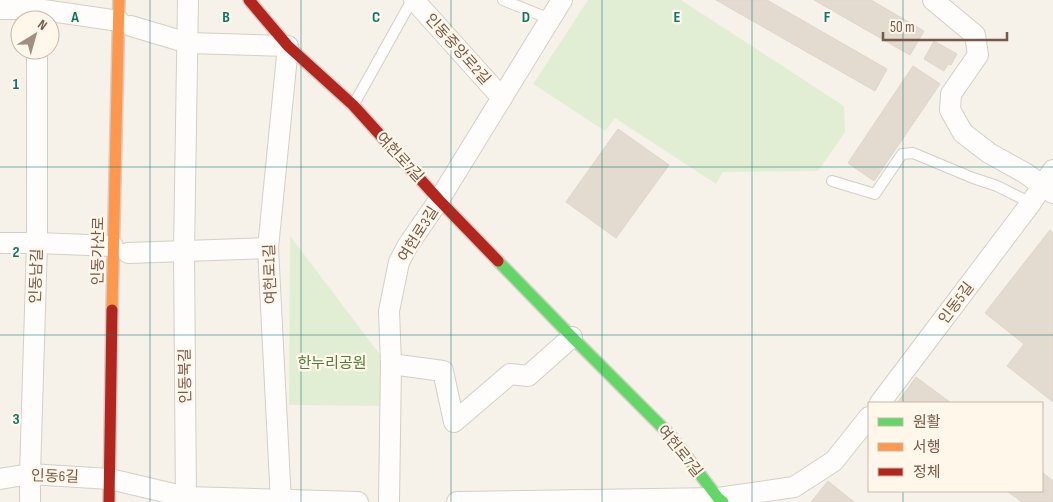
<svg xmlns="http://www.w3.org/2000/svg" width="1053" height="502" font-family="'Sofia Sans Condensed','Noto Sans KR',sans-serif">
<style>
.green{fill:#e2eed3}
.building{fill:#e3dad0;stroke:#dfd5cb}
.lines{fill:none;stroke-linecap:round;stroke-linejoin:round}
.lane-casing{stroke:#d4cec6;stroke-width:12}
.street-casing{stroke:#d4cec6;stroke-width:22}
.fast-casing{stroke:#d5cec6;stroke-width:14}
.slow-casing{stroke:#d5cec6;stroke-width:14}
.jam-casing{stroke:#d5cec6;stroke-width:14}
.lane{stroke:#fefdfc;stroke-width:10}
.street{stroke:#fefdfc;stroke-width:20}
.fast{stroke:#63d668;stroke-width:11}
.slow{stroke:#ff974d;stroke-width:11}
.jam{stroke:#b3261e;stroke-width:11}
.grid{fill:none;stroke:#0f766e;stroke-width:1;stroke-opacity:0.55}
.labels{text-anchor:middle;stroke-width:4.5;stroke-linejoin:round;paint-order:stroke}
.street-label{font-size:15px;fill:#755949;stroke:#fff7e9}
.park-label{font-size:15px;fill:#517b41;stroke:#fff7e9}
.grid-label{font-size:16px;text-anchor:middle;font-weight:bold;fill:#0f766e;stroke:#fff7e9;stroke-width:4.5;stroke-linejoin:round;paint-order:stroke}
</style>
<rect width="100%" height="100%" fill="#f6f2e9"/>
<g class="green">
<path d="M 588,0 L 681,0 L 844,106 L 845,132 L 818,171 L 723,172 L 716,184 L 615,118 L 605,131 L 533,84 Z"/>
<path d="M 290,236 L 381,356 L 381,406 L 289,405 Z"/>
</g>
<g class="building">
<path d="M 716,0 L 767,0 L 887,69 L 875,91 Z"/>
<path d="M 814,0 L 871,0 L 924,31 L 910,55 Z"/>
<path d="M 934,41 L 957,54 L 951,65 L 948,64 L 944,71 L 924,59 Z"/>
<path d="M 913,66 L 940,84 L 874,181 L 848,163 Z"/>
<path d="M 618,129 L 669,165 L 616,238 L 566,202 Z"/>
<path d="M 1050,230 L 1053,233 L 1053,402 L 1007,366 L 1024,344 L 985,313 Z"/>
<path d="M 916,377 L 951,403 L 897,403 Z"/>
<path d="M 1042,472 L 1053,481 L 1053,502 L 1022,502 L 1007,491 L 1042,491 Z"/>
<path d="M 828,481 L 854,502 L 811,502 Z"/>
</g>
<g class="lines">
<defs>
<g id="lane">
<path d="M 503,0 L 550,19"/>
<path d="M 354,104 L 412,0"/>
<path d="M 832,181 L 875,194 L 902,154 L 913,153 L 973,178 L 997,186 L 1031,203"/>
</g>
<g id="street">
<path d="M 414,0 L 502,98"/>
<path d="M 933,0 L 975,35 L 978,55 L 951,94 L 950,110 L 963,133 L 989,153 L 1025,173 L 1053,193"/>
<path d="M 0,9 L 37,9 L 119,21"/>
<path d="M 131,26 L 188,43 L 288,46 L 268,248 L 281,502"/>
<path d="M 0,243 L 37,243 L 113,246"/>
<path d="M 128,253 L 268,248"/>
<path d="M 391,364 L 443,371 L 454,422 L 510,374 L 528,376 L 572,337"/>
<path d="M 880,403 L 1031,203 L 1053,170"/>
<path d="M 0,479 L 30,474 L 110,479 L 186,497 L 358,502"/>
<path d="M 30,502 L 30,474 L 37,243 L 37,50"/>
<path d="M 186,502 L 184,251 L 188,0"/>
<path d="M 389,502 L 391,364 L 389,311 L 399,262 L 408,245 L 439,200 L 562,0"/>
<path d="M 457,502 L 718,498 L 794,487 L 834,461 L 869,417"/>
</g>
<path id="fast" d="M 498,261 L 572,337 L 671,436 L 718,498 L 723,502"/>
<path id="slow" d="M 112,310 L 119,0"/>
<g id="jam">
<path d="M 249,0 L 288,46 L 353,105 L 439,200 L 498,261"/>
<path d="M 109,502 L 112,310"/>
</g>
</defs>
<use href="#lane" class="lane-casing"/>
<use href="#street" class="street-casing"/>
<use href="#fast" class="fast-casing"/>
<use href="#slow" class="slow-casing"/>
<use href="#jam" class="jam-casing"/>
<use href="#lane" class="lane"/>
<use href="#street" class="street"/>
<use href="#fast" class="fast"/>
<use href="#slow" class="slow"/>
<use href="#jam" class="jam"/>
</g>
<path class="grid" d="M 150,0 L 150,502M 301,0 L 301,502M 451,0 L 451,502M 602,0 L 602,502M 752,0 L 752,502M 903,0 L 903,403M 0,167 L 1053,167M 0,335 L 1053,335M 903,491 L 903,502"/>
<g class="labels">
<g class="street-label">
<text transform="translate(458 49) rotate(48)" y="5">인동중앙로2길</text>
<text transform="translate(400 157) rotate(47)" y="5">여헌로7길</text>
<text transform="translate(418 234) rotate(-58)" y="5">여헌로3길</text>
<text transform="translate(98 251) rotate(-89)" y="5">인동가산로</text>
<text transform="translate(270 274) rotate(-92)" y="5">여헌로1길</text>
<text transform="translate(36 276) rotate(-88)" y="5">인동남길</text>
<text transform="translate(956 303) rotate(-53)" y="5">인동5길</text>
<text transform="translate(185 376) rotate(-91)" y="5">인동북길</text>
<text transform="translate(680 451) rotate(51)" y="5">여헌로7길</text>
<text transform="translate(55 476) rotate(2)" y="5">인동6길</text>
</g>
<g class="park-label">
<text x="332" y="368">한누리공원</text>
</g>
</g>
<g class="grid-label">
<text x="75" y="22">A</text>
<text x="226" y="22">B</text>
<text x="376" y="22">C</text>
<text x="526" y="22">D</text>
<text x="677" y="22">E</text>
<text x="827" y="22">F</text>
<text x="16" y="89">1</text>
<text x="16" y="257">2</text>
<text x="16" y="424">3</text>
</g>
<rect x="868" y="402" width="175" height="90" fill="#fff7e9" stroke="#c8b8a9"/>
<rect x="878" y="418" width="25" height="8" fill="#63d668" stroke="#c8b8a9"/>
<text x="913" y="427" font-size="15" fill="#755949">원활</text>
<rect x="878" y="443" width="25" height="8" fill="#ff974d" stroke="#c8b8a9"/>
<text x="913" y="452" font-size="15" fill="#755949">서행</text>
<rect x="878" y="468" width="25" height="8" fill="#b3261e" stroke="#c8b8a9"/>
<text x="913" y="477" font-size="15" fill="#755949">정체</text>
<g transform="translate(35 35) rotate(37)"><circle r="24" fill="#fff7e9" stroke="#c8b8a9"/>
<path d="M0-4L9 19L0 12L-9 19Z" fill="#a28f81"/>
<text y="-8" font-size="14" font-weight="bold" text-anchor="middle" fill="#755949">N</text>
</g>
<path d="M883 32v8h124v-8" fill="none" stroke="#755949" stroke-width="2.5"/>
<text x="890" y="32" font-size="15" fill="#755949" stroke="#fff7e9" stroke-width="4" paint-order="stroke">50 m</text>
</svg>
